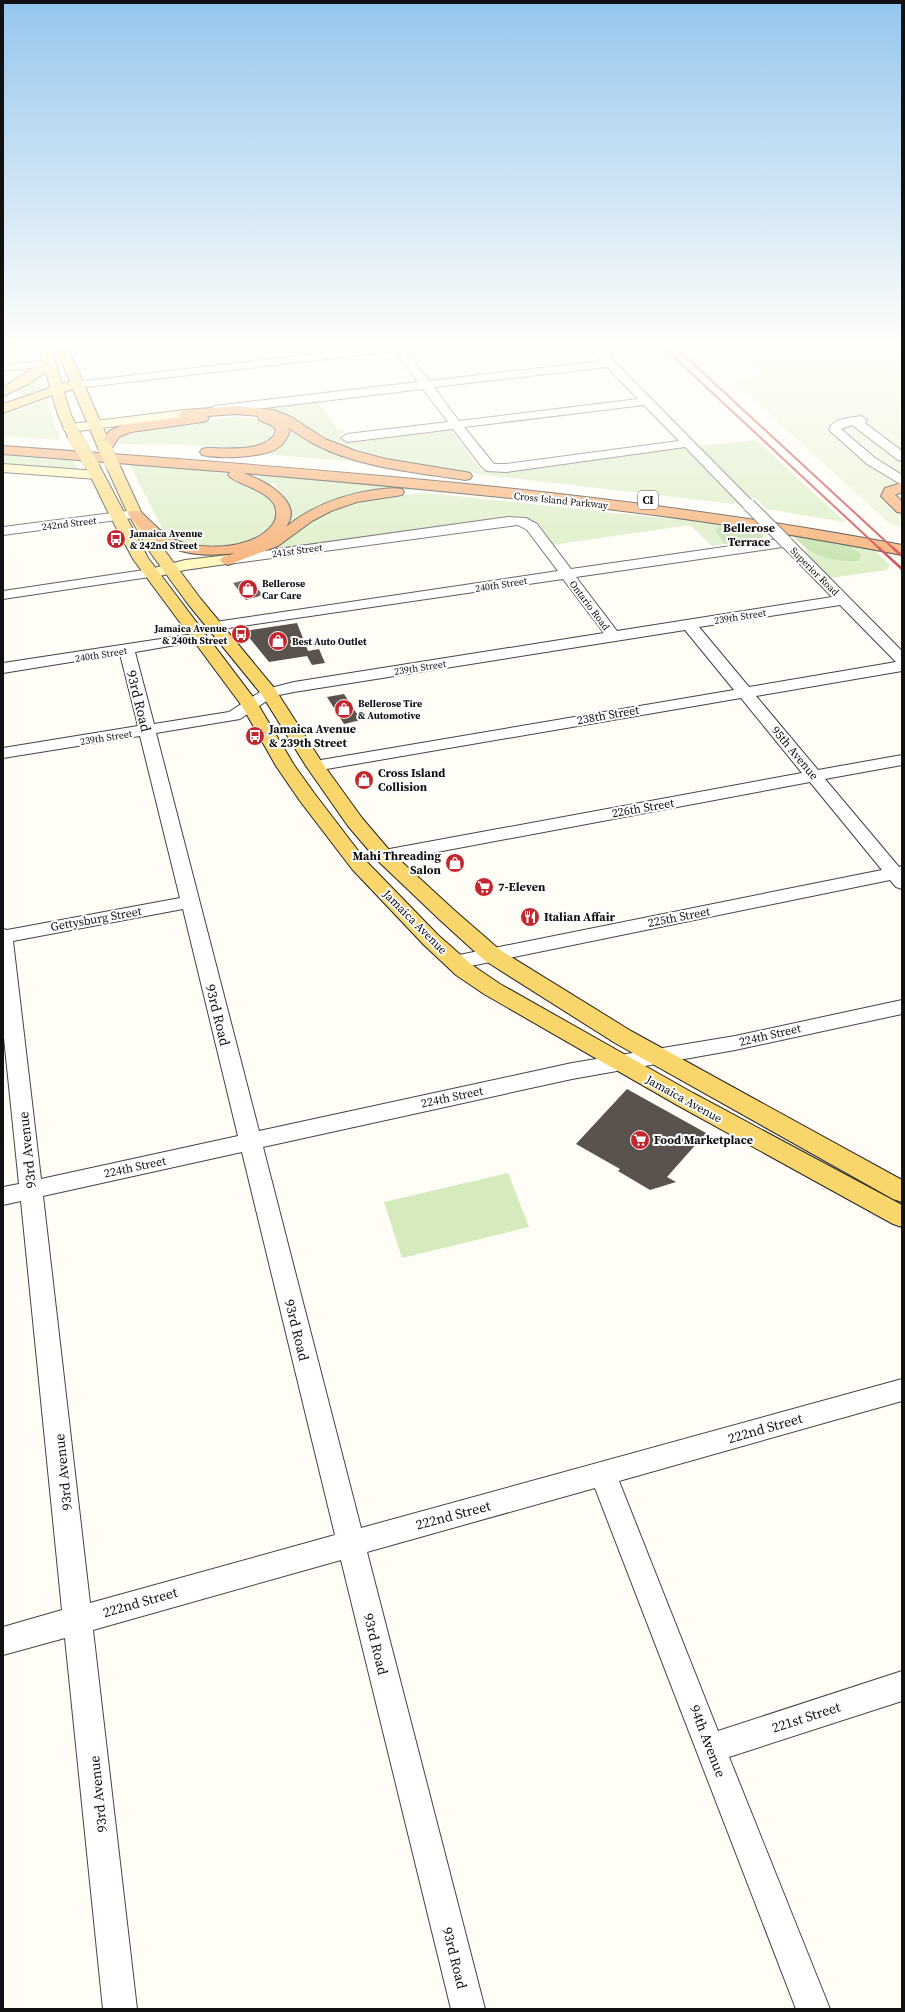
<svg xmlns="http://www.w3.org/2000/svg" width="905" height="2012" font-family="'Source Serif 4',serif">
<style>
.green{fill:#d5ebbd}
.forest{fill:#b9dc9c}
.pitch{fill:#e6f2cf}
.building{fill:#5a524d}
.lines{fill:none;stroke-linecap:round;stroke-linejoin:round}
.street-casing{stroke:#444;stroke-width:2}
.secondary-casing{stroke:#333;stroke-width:2}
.primary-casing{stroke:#222;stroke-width:2}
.highway-casing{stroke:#222;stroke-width:2}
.street{fill:#fff;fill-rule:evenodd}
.secondary{fill:#fff6b0;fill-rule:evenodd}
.primary{fill:#f9d66b;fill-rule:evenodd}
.highway{fill:#f5a25d;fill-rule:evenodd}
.rail-far1{stroke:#c4262e;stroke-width:2}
.rail{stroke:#c4262e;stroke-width:2.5}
.street-bridge-casing{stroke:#444;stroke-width:14;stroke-linecap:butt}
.primary-bridge-casing{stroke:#222;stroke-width:14;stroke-linecap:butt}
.street-bridge{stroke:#fff;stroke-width:12}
.primary-bridge{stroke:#f9d66b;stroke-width:14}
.labels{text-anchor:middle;stroke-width:4;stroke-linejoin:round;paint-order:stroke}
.far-street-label{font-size:10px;fill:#111;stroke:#fff}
.far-poi-label{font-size:10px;font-weight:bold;fill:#111;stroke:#fff;text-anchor:start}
.shield{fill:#fff;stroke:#585858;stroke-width:1}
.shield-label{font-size:11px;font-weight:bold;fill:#111}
.far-quarter-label{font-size:12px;font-weight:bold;fill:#111;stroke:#fff}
.street-label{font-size:12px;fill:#111;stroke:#fff}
.poi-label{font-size:12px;font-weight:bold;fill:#111;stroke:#fff;text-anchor:start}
.near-street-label{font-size:14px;fill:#111;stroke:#fff}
</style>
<rect width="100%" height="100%" fill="#fffdf5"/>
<g class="green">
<path d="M 42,374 L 43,389 L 28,396 L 14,391 Z"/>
<path d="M 45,400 L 47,402 L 60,440 L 3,436 L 3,416 Z"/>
<path d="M 316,400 L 337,429 L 344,429 L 345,433 L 339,434 L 342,440 L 449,429 L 451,430 L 477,465 L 480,469 L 489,472 L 684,448 L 737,503 L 734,502 L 735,504 L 433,469 L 432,466 L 385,458 L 346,445 L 340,446 L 248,408 Z"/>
<path d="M 237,417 L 265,420 L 277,428 L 272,429 L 272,432 L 266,441 L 250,447 L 234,449 L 186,445 L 120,444 L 119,441 L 126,433 L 139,428 Z"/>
<path d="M 295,431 L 317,444 L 359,462 L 251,453 C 265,449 285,447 291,432 Z"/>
<path d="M 756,440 L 845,522 L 766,509 L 756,498 L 749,498 L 698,446 Z"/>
<path d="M 3,454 L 71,459 L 78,468 L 3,465 Z"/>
<path d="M 129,463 C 163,466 240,469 266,490 C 271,495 274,503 278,508 L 273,526 L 248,542 L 213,547 L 181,544 L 183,542 L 171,537 L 162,528 Z"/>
<path d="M 261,475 L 285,476 L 423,489 L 372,492 L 279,534 C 285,524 293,513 287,501 C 282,494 278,492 275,483 L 269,484 L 259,481 Z"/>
<path d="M 427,493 L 758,528 L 763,535 L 762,538 L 757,539 L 712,546 L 690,525 L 552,545 L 534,522 L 525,518 L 267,550 C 284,542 297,529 313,520 C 351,498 383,495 427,493 Z"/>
<path d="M 791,534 L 873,549 L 890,565 L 887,570 L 830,578 L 802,552 L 807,550 Z"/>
<path d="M 508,1173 L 529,1227 L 402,1258 L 384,1202 Z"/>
</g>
<g class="forest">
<path d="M 722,526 L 758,528 L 763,535 L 762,538 L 757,539 L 725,544 L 714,529 Z"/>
<path d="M 791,534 L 844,543 L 861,554 L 859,561 C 825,561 814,557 791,534 Z"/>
</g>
<path class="pitch" d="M 811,346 L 902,346 L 902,527 L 891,525 L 732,380 L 763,375 L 741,355 Z"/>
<g class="building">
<path d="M 249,579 L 263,595 L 246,600 L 233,583 Z"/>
<path d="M 297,623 L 308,651 L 319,649 L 325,663 L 312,665 L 307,656 L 269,662 L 244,631 Z"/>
<path d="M 344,694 L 361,720 L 344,724 L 327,697 Z"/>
<path d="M 627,1089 L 706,1133 L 667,1177 L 676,1182 L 650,1190 L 618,1171 L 620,1169 L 576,1144 Z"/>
</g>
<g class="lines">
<defs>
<g id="street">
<path d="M 56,346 L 79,346 C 75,351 64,351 57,349 Z"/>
<path d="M 380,346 L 414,346 L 413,348 L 405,350 L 429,381 L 601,361 L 588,346 L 599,346 L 756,505 L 749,509 L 744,508 L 685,447 L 506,472 L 487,471 L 481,466 L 453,429 L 347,442 L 341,438 L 347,434 L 448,422 L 423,389 L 214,414 L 208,410 L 214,406 L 418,382 L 395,351 L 77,388 L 71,385 L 77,382 ZM 607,367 L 638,399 L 459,421 L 434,387 ZM 644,405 L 679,441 L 506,464 L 494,464 L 464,427 Z"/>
<path d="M 50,360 L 56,363 L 54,365 L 3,371 L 3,365 Z"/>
<path d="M 861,416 L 867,420 L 865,423 L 902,451 L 902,461 L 898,460 L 852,425 L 841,429 L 875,458 L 902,475 L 902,485 L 867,464 L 829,430 C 832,418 851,418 861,416 Z"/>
<path d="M 135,510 L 140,511 L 142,514 L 140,517 L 3,535 L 3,527 Z"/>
<path d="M 508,517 L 526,518 L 537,524 L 571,569 L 786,538 L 791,539 L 902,651 L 902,671 L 756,696 L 818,770 L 902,755 L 902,765 L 825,779 L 899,867 L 902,866 L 902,889 L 896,887 L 890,880 L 456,969 L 449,967 L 446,962 L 449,957 L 882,870 L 810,782 L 384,862 L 378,860 L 375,856 L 378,852 L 384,850 L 802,773 L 741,698 L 315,771 L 309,770 L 307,766 L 309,762 L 315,761 L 734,690 L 685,630 L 294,692 L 274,696 L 240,719 L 156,733 L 259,1131 L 572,1063 L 735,1036 L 902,1000 L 902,1014 L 735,1050 L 572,1079 L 263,1147 L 361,1528 L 902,1379 L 902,1401 L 619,1481 L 718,1731 L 902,1671 L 902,1701 L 729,1757 L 830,2009 L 796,2009 L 595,1488 L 367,1552 L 485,2009 L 451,2009 L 341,1560 L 93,1630 L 137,2009 L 103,2009 L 65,1638 L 3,1655 L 3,1627 L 62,1610 L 21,1201 L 3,1205 L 3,1187 L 19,1184 L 3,1028 L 3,929 L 7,930 L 180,898 L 140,736 L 3,758 L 3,748 L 138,726 L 120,654 L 3,673 L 3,663 L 200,633 L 205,634 L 207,637 L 205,640 L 135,652 L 154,724 L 229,712 L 263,690 L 294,682 L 604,633 L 563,579 L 215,630 L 210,629 L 208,626 L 210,623 L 215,622 L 558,571 L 527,530 L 518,525 L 228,564 L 223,563 L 221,560 L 223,557 L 228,556 ZM 783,547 L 832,597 L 617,631 L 576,577 ZM 840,605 L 896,662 L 749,687 L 699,627 ZM 183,909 L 238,1136 L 41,1179 L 13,941 ZM 242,1152 L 335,1535 L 90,1603 L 43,1196 Z"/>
<path d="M 151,569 L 156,570 L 158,573 L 156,576 L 3,599 L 3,591 Z"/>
</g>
<g id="secondary">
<path d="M 185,410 L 190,411 L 192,414 L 190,417 L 70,432 L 65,431 L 63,428 L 65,425 L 70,424 Z"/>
<path d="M 3,464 L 97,471 L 102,472 L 104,475 L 102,478 L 97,479 L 3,472 Z"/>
<path d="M 228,555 L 233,557 L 236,560 L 233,563 L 185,570 L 151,578 L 146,576 L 143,573 L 146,570 L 185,560 Z"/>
</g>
<g id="primary">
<path d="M 37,346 L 49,346 L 56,363 L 62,384 L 70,382 L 55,346 L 67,346 L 112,448 L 110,451 L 100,451 L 98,448 L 73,389 L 64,392 L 71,415 L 82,437 L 80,440 L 70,440 L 68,437 L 58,415 L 52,395 L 3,413 L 3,404 L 50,388 L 46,372 L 28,384 L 3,396 L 3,387 L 43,362 Z"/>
<path d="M 92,461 L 97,462 L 99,465 L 148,558 L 256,701 L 294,765 L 314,793 L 366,861 L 438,935 L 472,965 L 500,984 L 693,1093 L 902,1205 L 902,1227 L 893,1224 L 677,1105 L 484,994 L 456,975 L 424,945 L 352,869 L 300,801 L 276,766 L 242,706 L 133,559 L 110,516 L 85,465 L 87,462 Z"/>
<path d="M 113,462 L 118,463 L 120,466 L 142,514 L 165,551 L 200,598 L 275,689 L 323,764 L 362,818 L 391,852 L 454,910 L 500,950 L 631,1031 L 902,1180 L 902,1202 L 893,1199 L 615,1043 L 484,960 L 440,920 L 377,860 L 348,826 L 306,766 L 262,695 L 188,604 L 150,552 L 128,514 L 106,466 L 108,463 Z"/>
</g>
<g id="highway">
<path d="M 237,406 L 274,410 L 291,417 L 325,439 L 356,451 L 386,459 L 465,472 L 470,473 L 472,476 L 470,479 L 465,480 C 415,472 361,468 316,445 C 306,440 297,433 287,427 L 290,430 C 288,437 285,443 278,448 C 262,458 220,459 202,455 L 200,452 L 202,449 L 207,448 C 227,448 269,453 276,430 L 271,425 L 259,420 L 258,416 L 237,414 L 207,416 L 209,418 L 207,421 L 202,422 L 131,432 L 119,437 L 110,451 L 100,451 L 98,448 L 109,431 L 123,425 L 181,417 L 178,414 L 185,410 Z"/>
<path d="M 3,446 C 302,468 607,489 902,545 L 902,555 C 685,512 463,492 243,473 C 263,480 305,501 286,527 C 312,506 341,495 374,490 C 383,489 393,487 402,489 L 404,492 L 402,495 L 357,502 L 331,511 L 312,521 L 278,546 L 228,565 L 223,563 L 220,560 L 223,557 L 235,553 C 193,559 153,550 128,514 L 130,511 L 140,511 C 154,524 165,538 184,543 C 211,550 255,548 273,524 C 277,518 277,510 274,504 C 264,488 234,484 228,475 L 230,472 L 3,454 Z"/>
<path d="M 902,483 L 902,492 L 895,495 L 902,501 L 902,513 L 897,512 L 881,496 L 885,488 Z"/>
</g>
</defs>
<use href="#street" class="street-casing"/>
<use href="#secondary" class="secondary-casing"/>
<use href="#primary" class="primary-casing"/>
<use href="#highway" class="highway-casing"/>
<use href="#street" class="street"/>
<use href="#secondary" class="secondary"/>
<use href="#primary" class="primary"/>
<use href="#highway" class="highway"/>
<g class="rail-far1">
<path d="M 662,346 L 880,549"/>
<path d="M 674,346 L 894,549"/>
</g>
<g class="rail">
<path d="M 879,548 L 902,569"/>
<path d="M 893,548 L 902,556"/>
</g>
<defs>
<path id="street-bridge" d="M 749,505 L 786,542"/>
<g id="primary-bridge">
<path d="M 75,437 L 92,465"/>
<path d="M 105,448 L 113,466"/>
</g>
</defs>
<use href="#street-bridge" class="street-bridge-casing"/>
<use href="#primary-bridge" class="primary-bridge-casing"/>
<use href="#street-bridge" class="street-bridge"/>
<use href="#primary-bridge" class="primary-bridge"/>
</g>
<linearGradient id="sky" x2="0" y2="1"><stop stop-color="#95c6ee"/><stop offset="0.55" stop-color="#fffefa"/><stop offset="1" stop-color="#fffefa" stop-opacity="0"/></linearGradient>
<rect width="905" height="628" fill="url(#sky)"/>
<defs>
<symbol id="bus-disc" viewBox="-11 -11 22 22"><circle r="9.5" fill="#c4262e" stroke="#fff"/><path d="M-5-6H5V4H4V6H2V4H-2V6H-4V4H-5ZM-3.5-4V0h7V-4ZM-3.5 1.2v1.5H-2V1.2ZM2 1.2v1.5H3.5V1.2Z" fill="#fff"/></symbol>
<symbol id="shop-disc" viewBox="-11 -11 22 22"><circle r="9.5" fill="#c4262e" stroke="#fff"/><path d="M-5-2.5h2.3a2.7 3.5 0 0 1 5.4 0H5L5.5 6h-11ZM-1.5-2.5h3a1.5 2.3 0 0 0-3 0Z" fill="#fff"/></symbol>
<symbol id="supermarket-disc" viewBox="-11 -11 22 22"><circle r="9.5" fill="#c4262e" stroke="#fff"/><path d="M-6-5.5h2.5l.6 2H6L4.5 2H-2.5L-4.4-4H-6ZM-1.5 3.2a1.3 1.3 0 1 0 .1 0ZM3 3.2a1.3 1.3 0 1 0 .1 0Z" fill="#fff"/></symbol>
<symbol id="restaurant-disc" viewBox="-11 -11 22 22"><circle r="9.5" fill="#c4262e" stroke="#fff"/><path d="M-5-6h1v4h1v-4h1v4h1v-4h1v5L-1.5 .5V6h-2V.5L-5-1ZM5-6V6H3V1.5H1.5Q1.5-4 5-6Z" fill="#fff"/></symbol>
</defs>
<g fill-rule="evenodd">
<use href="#bus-disc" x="105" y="528" width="22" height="22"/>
<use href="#shop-disc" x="237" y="578" width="22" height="22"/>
<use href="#bus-disc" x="230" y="623" width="22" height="22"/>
<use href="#shop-disc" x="267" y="630" width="22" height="22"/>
<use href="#shop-disc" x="333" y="698" width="22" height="22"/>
<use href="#bus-disc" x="244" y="725" width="22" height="22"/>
<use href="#shop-disc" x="353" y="769" width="22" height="22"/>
<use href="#shop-disc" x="444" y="852" width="22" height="22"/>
<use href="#supermarket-disc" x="473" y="876" width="22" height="22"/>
<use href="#restaurant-disc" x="519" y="906" width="22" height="22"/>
<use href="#supermarket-disc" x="629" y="1129" width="22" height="22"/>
</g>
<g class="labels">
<g class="far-street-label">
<text transform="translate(561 500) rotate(6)" y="4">Cross Island Parkway</text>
<text transform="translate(69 523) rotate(-7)" y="4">242nd Street</text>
<text transform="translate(297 550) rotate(-8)" y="4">241st Street</text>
<text transform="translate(815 571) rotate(45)" y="4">Superior Road</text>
<text transform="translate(501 584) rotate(-9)" y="4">240th Street</text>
<text transform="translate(590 605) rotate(53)" y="4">Ontario Road</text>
<text transform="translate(740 616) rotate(-9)" y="4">239th Street</text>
<text transform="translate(101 654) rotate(-9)" y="4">240th Street</text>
<text transform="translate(420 667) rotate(-9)" y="4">239th Street</text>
<text transform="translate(106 737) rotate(-9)" y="4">239th Street</text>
</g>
<g class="far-poi-label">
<text x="130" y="537">Jamaica Avenue<tspan x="130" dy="12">&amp; 242nd Street</tspan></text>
<text x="262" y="587">Bellerose<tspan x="262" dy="12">Car Care</tspan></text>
<text x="227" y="632" text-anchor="end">Jamaica Avenue<tspan x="227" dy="12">&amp; 240th Street</tspan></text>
<text x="292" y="645">Best Auto Outlet</text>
<text x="358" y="707">Bellerose Tire<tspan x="358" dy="12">&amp; Automotive</tspan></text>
</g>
<rect class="shield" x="638" y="491" width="20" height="18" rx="3"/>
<g class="shield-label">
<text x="648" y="504">CI</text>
</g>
<g class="far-quarter-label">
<text x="749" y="532">Bellerose<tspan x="749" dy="14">Terrace</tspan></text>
</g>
<g class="street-label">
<text transform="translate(608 715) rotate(-10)" y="4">238th Street</text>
<text transform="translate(795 753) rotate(50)" y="4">95th Avenue</text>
<text transform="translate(643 808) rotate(-10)" y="4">226th Street</text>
<text transform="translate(679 917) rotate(-11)" y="4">225th Street</text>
<text transform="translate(96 919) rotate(-10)" y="4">Gettysburg Street</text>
<text transform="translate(415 922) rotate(45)" y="4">Jamaica Avenue</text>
<text transform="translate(770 1035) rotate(-13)" y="4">224th Street</text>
<text transform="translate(452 1097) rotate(-12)" y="4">224th Street</text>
<text transform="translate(684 1099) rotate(29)" y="4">Jamaica Avenue</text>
<text transform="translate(135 1167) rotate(-12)" y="4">224th Street</text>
</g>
<g class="poi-label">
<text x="269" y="733">Jamaica Avenue<tspan x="269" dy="14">&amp; 239th Street</tspan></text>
<text x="378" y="777">Cross Island<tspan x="378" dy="14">Collision</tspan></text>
<text x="441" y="860" text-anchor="end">Mahi Threading<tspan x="441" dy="14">Salon</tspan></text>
<text x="498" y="891">7-Eleven</text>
<text x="544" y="921">Italian Affair</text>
<text x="654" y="1144">Food Marketplace</text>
</g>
<g class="near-street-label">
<text transform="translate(139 701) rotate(76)" y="5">93rd Road</text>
<text transform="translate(218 1015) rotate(76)" y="5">93rd Road</text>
<text transform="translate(27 1150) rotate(-96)" y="5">93rd Avenue</text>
<text transform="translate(297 1330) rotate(76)" y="5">93rd Road</text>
<text transform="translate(765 1428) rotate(-16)" y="5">222nd Street</text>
<text transform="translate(63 1472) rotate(-96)" y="5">93rd Avenue</text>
<text transform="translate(453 1515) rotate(-15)" y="5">222nd Street</text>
<text transform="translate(140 1602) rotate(-16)" y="5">222nd Street</text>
<text transform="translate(376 1644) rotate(76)" y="5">93rd Road</text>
<text transform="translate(806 1717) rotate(-18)" y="5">221st Street</text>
<text transform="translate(708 1741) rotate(69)" y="5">94th Avenue</text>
<text transform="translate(98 1794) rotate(-96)" y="5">93rd Avenue</text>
<text transform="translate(455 1958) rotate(76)" y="5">93rd Road</text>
</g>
</g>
<rect width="905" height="2012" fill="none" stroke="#111111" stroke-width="8"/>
</svg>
